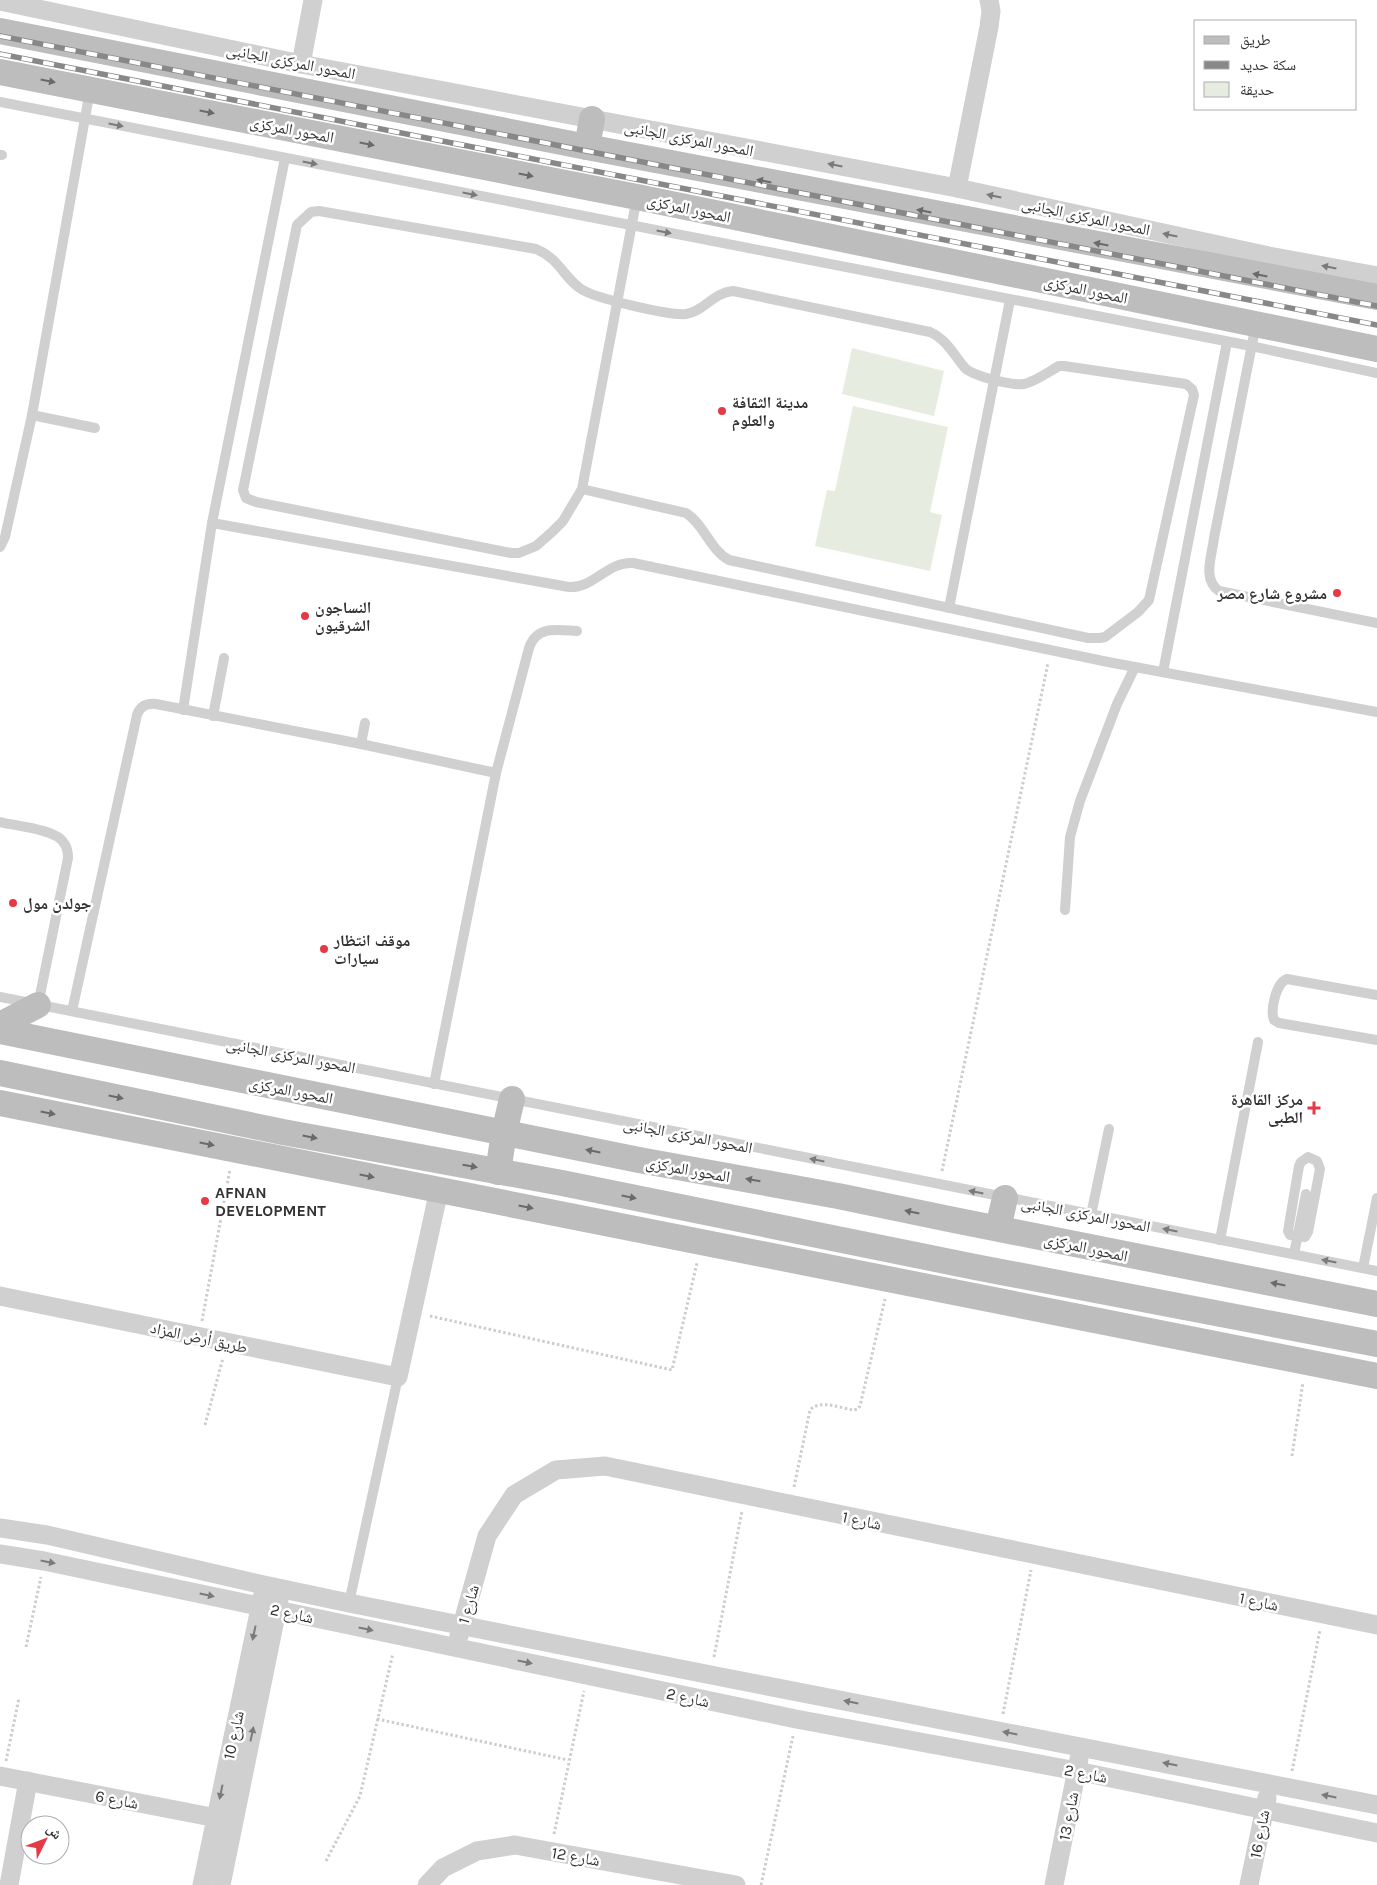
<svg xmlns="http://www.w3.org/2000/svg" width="1377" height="1885" font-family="Karla,'Noto Naskh Arabic',sans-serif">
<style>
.green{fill:#e6ecdf}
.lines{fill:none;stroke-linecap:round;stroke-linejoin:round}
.path{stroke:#cdcdcd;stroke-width:3;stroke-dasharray:2.5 2.5;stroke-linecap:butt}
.lane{stroke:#d0d0d0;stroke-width:10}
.street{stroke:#d0d0d0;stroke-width:19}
.secondary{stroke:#bdbdbd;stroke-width:26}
.rail-casing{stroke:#888;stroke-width:5.5}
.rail{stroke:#fff;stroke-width:4;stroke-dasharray:11;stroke-linecap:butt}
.oneway{fill:#6a6a6a}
.oneway2{fill:#7a7a7a}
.poi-dot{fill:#e63946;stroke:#fff;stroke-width:2}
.labels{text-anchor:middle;stroke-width:5;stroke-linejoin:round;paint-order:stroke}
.street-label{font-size:16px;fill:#333;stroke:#fff}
.poi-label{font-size:16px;font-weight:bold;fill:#333;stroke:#fff;text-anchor:start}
</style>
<rect width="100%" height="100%" fill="#fff"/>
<g class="green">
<path d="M 852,348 L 944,371 L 934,416 L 842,394 Z"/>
<path d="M 853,406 L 948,427 L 930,512 L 942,515 L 930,571 L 815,546 L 827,490 L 835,491 Z"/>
</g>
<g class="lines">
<g class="path">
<path d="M 942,1171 L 1048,663"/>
<path d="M 430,1316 L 672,1370 L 697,1263"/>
<path d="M 202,1321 L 230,1169"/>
<path d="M 205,1425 L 223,1358"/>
<path d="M 1292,1456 L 1303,1382"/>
<path d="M 794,1487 L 810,1410 C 820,1399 840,1408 853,1410 L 858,1409 L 860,1406 L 885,1299"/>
<path d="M 26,1647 L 41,1577"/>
<path d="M 714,1657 L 742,1511"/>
<path d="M 1003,1714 L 1031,1570"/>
<path d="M 377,1719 L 568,1760"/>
<path d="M 6,1761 L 19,1698"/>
<path d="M 1292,1771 L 1320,1630"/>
<path d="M 554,1834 L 584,1691"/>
<path d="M 326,1861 L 360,1796 L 393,1653"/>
<path d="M 761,1885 L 793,1736"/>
</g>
<g class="lane">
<path d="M 0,102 L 1251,346 L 1377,373"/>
<path d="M 0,155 L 2,155"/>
<path d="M 1256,324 L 1214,538 C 1212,556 1202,579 1219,591 L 1377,623"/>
<path d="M 32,415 L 95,428"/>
<path d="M 582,489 L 686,513 C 704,524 710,550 729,560 L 1088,638 L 1100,638 L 1105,637 L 1138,612 L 1149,600 L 1194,395 L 1192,389 L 1186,384 L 1064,366 L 1059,366 C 1048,372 1036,381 1024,384 C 1013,386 973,376 965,368 C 954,355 946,339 930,332 L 733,291 C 712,293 705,311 686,314 C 670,316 594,298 581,289 C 563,277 560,259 536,249 L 319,211 L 311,212 L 297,225 L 243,490 L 246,498 L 256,502 L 511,553 L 519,553 L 536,546 L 552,532 L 563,521 L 582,489 L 637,197"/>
<path d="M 212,523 L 569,587 C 593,589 608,561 633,563 L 1108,662 L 1377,712"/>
<path d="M 0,547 L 5,537 L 32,415 L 90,90"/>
<path d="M 949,608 L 1010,300"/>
<path d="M 1163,672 L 1227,342"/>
<path d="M 183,710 L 212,523 L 285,158"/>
<path d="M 213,716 L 224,658"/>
<path d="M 361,744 L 365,723"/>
<path d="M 0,822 C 16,826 56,829 64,843 C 67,847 68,853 68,858 L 38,1005"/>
<path d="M 1065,910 L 1070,837 L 1080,801 L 1117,704 L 1135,667"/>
<path d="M 1377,995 L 1287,979 C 1276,983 1270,1010 1274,1020 L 1279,1023 L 1377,1040"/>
<path d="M 0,997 L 1377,1271"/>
<path d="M 72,1011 L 137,715 C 140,706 147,703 156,704 L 361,744 L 496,773"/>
<path d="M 434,1084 L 496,773 L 529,648 C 537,625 557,630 577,631"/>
<path d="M 1308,1157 L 1317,1161 L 1320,1169 L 1308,1232 L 1305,1237 L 1290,1235 L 1288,1231 L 1299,1166 L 1301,1162 Z"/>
<path d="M 1091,1215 L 1109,1129"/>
<path d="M 1220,1240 L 1258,1042"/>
<path d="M 1294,1254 L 1306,1194"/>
<path d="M 1363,1268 L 1377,1198"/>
<path d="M 349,1603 L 398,1377"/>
</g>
<g class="street">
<path d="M 0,1 L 301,64 L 957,188 L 1269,256 L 1377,276"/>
<path d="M 301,64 L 313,0"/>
<path d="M 957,188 L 989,27 L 991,11 L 989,0"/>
<path d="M 0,1296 L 398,1377 L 439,1190"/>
<path d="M 0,1528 L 47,1535 L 264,1585 L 349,1603 L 711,1675 L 1377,1805"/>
<path d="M 0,1554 L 44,1561 L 796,1719 L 1077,1771 L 1377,1833"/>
<path d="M 459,1636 L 487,1536 L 514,1495 L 556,1470 L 605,1466 L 1377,1625"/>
<path d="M 0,1776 L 227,1820"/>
<path d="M 9,1885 L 28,1781"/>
<path d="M 202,1885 L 263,1594"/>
<path d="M 221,1885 L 279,1600"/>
<path d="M 427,1885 L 443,1868 L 477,1851 L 515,1845 L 736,1885"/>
<path d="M 1054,1885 L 1079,1759"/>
<path d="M 1249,1885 L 1267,1798"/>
</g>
<g class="secondary">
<path d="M 0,31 L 587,147 L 1377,297"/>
<path d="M 0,72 L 637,197 L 1377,349"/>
<path d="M 587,147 L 592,119"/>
<path d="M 0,1025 L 38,1005"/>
<path d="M 0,1031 L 639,1160 L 838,1196 L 954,1220 L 1377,1304"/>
<path d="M 0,1073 L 283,1132 L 562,1183 L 975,1267 L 1377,1344"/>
<path d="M 0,1103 L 1377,1376"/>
<path d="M 498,1172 L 504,1133 L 512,1099"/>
<path d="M 998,1228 L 1005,1198"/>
</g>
<defs>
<g id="rail">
<path d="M 0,36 L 1377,306"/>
<path d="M 0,54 L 1377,325"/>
</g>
</defs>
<use href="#rail" class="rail-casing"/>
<use href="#rail" class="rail"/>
</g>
<defs><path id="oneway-solid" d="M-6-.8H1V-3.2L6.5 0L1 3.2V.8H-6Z" transform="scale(1.25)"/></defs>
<g class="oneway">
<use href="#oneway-solid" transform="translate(48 81) rotate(11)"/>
<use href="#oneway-solid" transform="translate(207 112) rotate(11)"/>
<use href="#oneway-solid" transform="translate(367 144) rotate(11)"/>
<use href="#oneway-solid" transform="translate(526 175) rotate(11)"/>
<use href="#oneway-solid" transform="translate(764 181) rotate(-169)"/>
<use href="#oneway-solid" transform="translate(924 211) rotate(-169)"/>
<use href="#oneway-solid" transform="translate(1101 244) rotate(-169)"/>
<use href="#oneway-solid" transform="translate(1260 275) rotate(-169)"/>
<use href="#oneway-solid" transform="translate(116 1097) rotate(12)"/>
<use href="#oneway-solid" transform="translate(48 1113) rotate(11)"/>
<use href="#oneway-solid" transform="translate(310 1137) rotate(11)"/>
<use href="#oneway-solid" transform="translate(207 1144) rotate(11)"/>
<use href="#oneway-solid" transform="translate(593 1151) rotate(-169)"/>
<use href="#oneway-solid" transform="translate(470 1166) rotate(10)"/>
<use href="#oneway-solid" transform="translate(367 1176) rotate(11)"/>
<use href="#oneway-solid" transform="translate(753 1180) rotate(-170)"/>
<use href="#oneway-solid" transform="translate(629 1197) rotate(11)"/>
<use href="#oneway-solid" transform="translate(526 1207) rotate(11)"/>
<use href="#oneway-solid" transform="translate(912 1212) rotate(-168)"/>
<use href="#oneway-solid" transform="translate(1278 1284) rotate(-169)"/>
</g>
<g class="oneway2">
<use href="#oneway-solid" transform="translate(116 125) rotate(11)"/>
<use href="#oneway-solid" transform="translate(310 163) rotate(11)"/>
<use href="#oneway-solid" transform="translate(835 165) rotate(-169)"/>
<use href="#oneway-solid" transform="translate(470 194) rotate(11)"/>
<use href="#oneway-solid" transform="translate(994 196) rotate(-168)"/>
<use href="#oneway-solid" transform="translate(664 232) rotate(11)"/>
<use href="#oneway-solid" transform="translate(1170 235) rotate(-168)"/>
<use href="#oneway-solid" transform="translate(1329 267) rotate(-169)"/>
<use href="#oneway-solid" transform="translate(817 1160) rotate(-169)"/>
<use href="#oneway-solid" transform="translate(976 1192) rotate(-169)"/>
<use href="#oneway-solid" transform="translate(1170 1230) rotate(-169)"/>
<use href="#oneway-solid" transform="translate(1329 1261) rotate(-169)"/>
<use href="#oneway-solid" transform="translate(48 1562) rotate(11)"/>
<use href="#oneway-solid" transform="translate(207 1595) rotate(12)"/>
<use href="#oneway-solid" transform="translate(366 1629) rotate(12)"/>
<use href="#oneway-solid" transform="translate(254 1633) rotate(102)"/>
<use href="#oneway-solid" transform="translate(525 1662) rotate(12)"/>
<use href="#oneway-solid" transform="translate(851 1702) rotate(-169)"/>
<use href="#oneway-solid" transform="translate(1010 1733) rotate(-169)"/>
<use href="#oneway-solid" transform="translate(252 1734) rotate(-78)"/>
<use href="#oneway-solid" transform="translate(1170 1764) rotate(-169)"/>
<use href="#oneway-solid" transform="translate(221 1792) rotate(102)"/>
<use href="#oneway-solid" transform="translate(1329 1796) rotate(-169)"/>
</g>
<g class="poi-dot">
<circle cx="722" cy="411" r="5"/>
<circle cx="1337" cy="593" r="5"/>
<circle cx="305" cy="616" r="5"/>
<circle cx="13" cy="903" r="5"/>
<circle cx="324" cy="949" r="5"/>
<path d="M1311.5 1100.5h5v5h5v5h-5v5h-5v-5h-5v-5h5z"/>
<circle cx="205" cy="1201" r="5"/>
</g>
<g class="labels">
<g class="street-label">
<text transform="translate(291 61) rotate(11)" y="6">المحور المركزى الجانبى</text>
<text transform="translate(292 129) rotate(11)" y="6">المحور المركزى</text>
<text transform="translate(689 138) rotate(11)" y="6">المحور المركزى الجانبى</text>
<text transform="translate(689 208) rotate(12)" y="6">المحور المركزى</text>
<text transform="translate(1086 216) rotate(12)" y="6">المحور المركزى الجانبى</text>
<text transform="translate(1086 289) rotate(12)" y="6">المحور المركزى</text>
<text transform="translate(291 1055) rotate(11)" y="6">المحور المركزى الجانبى</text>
<text transform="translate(291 1090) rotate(11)" y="6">المحور المركزى</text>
<text transform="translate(688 1135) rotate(11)" y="6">المحور المركزى الجانبى</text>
<text transform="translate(688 1169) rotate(10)" y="6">المحور المركزى</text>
<text transform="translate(1086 1214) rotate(11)" y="6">المحور المركزى الجانبى</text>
<text transform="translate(1086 1247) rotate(12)" y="6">المحور المركزى</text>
<text transform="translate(199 1337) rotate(12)" y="6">طريق أرض المزاد</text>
<text transform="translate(862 1520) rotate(12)" y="6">شارع 1</text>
<text transform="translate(1259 1601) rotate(12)" y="6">شارع 1</text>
<text transform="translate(468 1604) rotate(-74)" y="6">شارع 1</text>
<text transform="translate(292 1613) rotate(12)" y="6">شارع 2</text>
<text transform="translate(688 1697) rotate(12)" y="6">شارع 2</text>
<text transform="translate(233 1735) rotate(-78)" y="6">شارع 10</text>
<text transform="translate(1086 1773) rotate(11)" y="6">شارع 2</text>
<text transform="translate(117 1799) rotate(11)" y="6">شارع 6</text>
<text transform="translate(1068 1816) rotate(-79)" y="6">شارع 13</text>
<text transform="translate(1259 1834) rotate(-79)" y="6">شارع 16</text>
<text transform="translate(576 1856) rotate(10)" y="6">شارع 12</text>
</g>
<g class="poi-label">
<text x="732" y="408">مدينة الثقافة<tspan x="732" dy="18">والعلوم</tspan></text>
<text x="1327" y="599" text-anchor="end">مشروع شارع مصر</text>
<text x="315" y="613">النساجون<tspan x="315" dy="18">الشرقيون</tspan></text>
<text x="23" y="909">جولدن مول</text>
<text x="334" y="946">موقف انتظار<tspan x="334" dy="18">سيارات</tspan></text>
<text x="1303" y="1105" text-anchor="end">مركز القاهرة<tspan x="1303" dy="18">الطبى</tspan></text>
<text x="215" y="1198">AFNAN<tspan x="215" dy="18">DEVELOPMENT</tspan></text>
</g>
</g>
<rect x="1194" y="20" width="162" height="90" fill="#ffffff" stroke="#adadad"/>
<rect x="1204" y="36" width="25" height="8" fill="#bdbdbd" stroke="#adadad"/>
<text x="1240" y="45" font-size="15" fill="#333333">طريق</text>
<rect x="1204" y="61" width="25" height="8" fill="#888888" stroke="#adadad"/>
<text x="1240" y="70" font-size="15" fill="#333333">سكة حديد</text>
<rect x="1204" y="82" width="25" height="15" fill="#e6ecdf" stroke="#adadad"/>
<text x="1240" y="95" font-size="15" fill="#333333">حديقة</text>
<g transform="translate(45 1840) rotate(48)"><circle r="24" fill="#ffffff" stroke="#adadad"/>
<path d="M0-4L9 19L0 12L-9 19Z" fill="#e63946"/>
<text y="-8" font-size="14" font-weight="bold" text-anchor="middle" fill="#333333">ش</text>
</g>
</svg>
